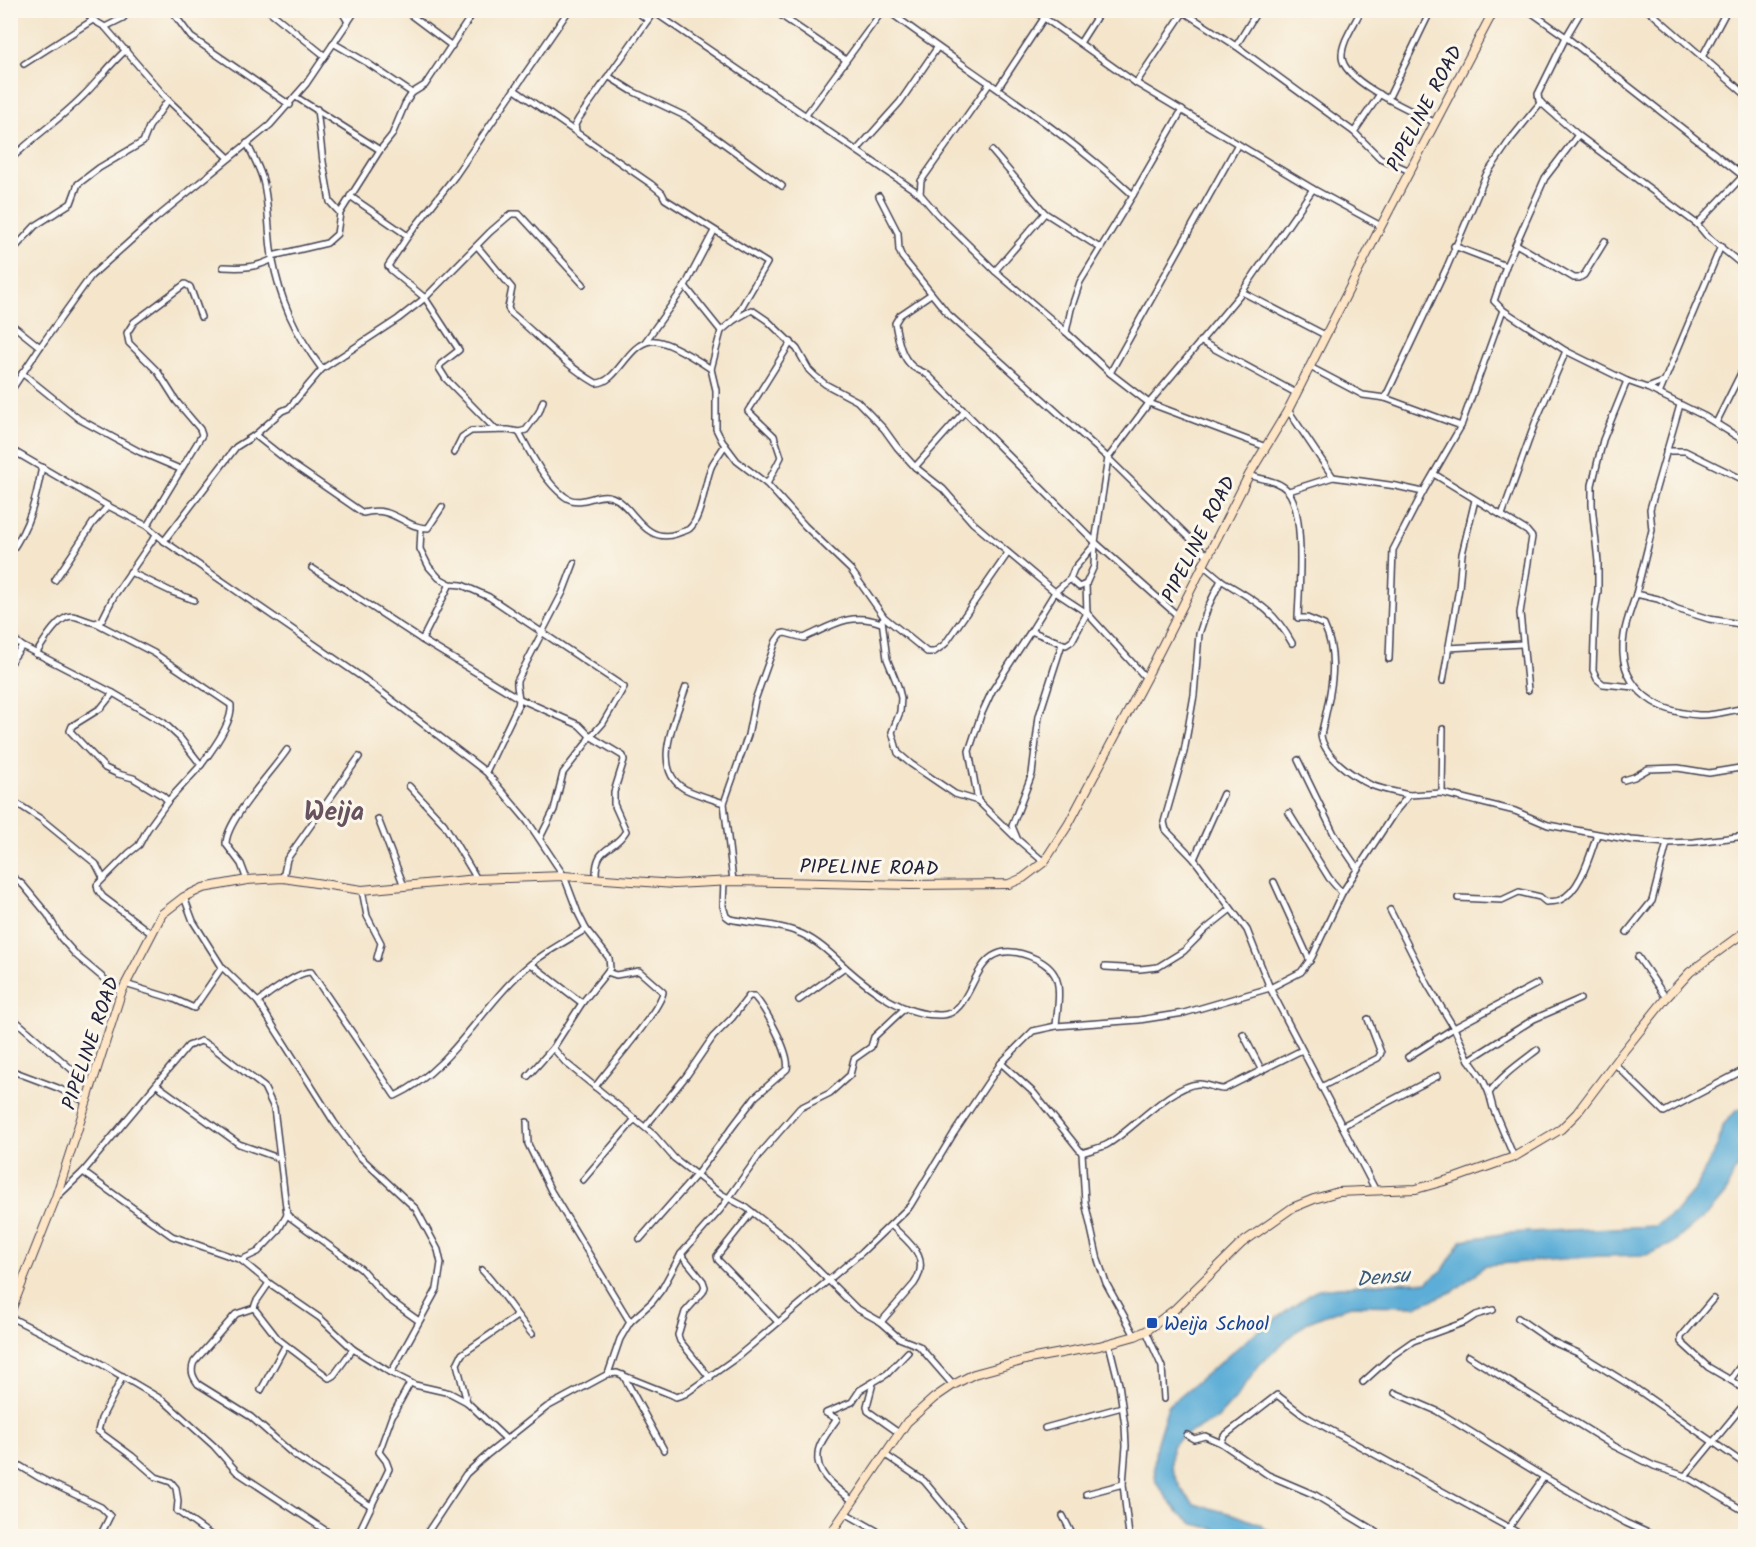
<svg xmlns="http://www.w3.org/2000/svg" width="1756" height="1547" font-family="Kalam,sans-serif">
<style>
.water{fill:#5cadd7;stroke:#3f6889;stroke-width:1.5}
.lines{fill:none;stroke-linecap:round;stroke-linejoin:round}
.street-casing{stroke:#423f51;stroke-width:8}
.secondary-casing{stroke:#423f51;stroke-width:10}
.street{stroke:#fff;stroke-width:5}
.secondary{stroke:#fde5c5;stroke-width:8}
.transit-dot{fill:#1a4fb4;stroke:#fbf7ec;stroke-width:2}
.labels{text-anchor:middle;stroke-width:6;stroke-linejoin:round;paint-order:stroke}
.street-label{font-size:20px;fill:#22223b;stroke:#fbf7ec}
.transit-label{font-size:20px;fill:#164399;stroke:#fbf7ec;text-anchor:start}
.water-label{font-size:21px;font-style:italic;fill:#395a79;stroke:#fbf7ec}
.district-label{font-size:26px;font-weight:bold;fill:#67525d;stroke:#fbf7ec}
</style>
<rect width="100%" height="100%" fill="#fbf7ec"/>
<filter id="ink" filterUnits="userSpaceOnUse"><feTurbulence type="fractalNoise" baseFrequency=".0167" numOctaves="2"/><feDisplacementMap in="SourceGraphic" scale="12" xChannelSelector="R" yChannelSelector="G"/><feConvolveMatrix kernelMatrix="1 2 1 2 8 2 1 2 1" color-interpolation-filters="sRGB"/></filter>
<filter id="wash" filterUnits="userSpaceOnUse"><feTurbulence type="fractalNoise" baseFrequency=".008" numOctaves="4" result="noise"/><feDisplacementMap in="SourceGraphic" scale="24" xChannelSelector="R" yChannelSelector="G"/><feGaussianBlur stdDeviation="1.35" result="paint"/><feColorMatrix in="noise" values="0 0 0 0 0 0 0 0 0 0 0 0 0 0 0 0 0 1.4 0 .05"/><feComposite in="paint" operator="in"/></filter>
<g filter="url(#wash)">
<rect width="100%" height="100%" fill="#f4e5cb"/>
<path class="water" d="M 1745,1108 L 1745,1157 L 1734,1172 L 1725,1194 L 1710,1212 L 1670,1245 L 1646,1255 L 1599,1256 L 1486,1265 L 1454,1291 L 1417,1306 L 1354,1305 L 1333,1312 L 1306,1323 L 1259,1365 L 1236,1398 L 1217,1419 L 1183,1436 L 1172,1446 L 1171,1467 L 1181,1489 L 1194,1504 L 1236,1515 L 1259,1524 L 1275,1536 L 1232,1536 L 1211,1528 L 1194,1524 L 1178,1512 L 1156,1483 L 1154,1467 L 1156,1445 L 1168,1406 L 1254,1334 L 1318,1289 L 1380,1283 L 1427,1282 L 1443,1270 L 1462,1240 L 1508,1233 L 1655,1226 L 1677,1211 L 1697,1186 L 1719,1142 L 1722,1126 L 1737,1110 Z"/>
</g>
<g filter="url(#ink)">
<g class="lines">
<defs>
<g id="street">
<path d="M 84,10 L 93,20 L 105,27 L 123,18 L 130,10"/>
<path d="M 171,10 L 191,37 L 290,105"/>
<path d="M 268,10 L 325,56"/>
<path d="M 341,10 L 348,22"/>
<path d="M 404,10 L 452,46"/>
<path d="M 635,10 L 648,20"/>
<path d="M 773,10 L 846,60"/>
<path d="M 887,10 C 969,72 1058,125 1133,195"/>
<path d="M 1033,10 L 1136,83 L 1313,189 L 1381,226"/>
<path d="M 1361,10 C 1355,24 1341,42 1342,57 C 1343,82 1414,112 1434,122"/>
<path d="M 1528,10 L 1566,37 L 1743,176"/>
<path d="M 1582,10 L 1566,37 L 1538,94 L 1539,101 L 1578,135 L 1697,224 L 1707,236 L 1746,268"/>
<path d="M 1647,10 L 1654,15 L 1746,95"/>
<path d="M 654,12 L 920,194 L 938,215 L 995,271 L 1066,332 L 1110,373 L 1149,403 L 1266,447"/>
<path d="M 1184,12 L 1236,46 L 1354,132 L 1380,158 L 1410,171"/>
<path d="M 105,27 L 168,100 L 229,158"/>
<path d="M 333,43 L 366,62 L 412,93"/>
<path d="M 1080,43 L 1101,10"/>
<path d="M 1236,46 L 1258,10"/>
<path d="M 1702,57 L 1727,10"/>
<path d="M 24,64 L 93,20"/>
<path d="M 608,76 L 632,91 L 687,117 L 782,186"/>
<path d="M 1136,83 L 1185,10"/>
<path d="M 998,88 L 1044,18"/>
<path d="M 515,90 L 651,184 L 662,193 L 665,199 L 767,263 L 734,320"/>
<path d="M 296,97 L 380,150"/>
<path d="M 1388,99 L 1431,10"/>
<path d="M 317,109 L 323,162 L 330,202 L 340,213"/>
<path d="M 806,115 L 883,10"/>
<path d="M 576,130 L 575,125 L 579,118 L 655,10"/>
<path d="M 1354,132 L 1380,94"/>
<path d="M 1578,135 L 1545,178 L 1506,266 L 1494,301 L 1503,310 L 1566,351 L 1627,381 L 1647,388 L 1704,416 L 1746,442"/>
<path d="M 247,143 C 252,154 258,165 262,177 C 269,198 268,233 272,256 C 280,301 295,333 322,369"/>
<path d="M 857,150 L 900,102 L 937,48"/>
<path d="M 992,151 L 1045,213 L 1100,248"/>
<path d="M 10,160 C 32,138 59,120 81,98 C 97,83 109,65 126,50"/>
<path d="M 1313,189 L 1242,292 L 1325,335"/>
<path d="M 920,194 L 921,181 L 990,83"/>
<path d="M 350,196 L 408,236"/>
<path d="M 879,196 L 898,233 L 899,250 L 902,257 L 948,314 L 1108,458 L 1207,555"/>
<path d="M 1697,224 L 1746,173"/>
<path d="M 1516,244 L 1574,278 L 1579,278 L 1584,275 L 1605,241"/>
<path d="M 477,246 L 512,288 L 508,308 L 510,312 C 539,336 563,364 596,383 C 617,384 627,344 651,341 C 665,339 699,361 711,369"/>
<path d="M 1454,246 L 1506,266"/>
<path d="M 12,251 L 35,226 L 71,203 L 78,184 L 99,168 L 143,142 L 149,127 L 168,100"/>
<path d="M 272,256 L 327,243 L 337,234 L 340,213 L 380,150 L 392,135 L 405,104 L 412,93 L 425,85 L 475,10"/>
<path d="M 223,267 C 242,268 256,268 273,259"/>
<path d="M 995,271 L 1045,213"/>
<path d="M 685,286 L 721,331 L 711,369 L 716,390 L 716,429 L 722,441 L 737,461 L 767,484 L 805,526 L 851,570 L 884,617 L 927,652 L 934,652 L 945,644 L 1008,553"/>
<path d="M 931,294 L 900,315 L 895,323 C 898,338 900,356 913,367 C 918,371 924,371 929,376 L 1095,542 L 1177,615"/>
<path d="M 10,323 L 40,347"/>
<path d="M 721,331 L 734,320 L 752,310 L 768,321 L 797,349 L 809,370 L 815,376 L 825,384 L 857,401 L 884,429 L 897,447 L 915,467 L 943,489 L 973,523 L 1055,592 L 1070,579 L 1079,587 L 1086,584 L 1094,566 L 1095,542 L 1108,458 L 1149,403 L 1242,292"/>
<path d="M 1066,332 L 1071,309 L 1080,282 L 1133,195 L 1182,110"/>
<path d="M 1200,341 L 1296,393"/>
<path d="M 645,342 L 685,286 L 714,231"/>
<path d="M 1310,367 L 1363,395 L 1385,398 L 1461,426"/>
<path d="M 22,373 L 79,419 L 140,452 L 180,469"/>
<path d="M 1110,373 L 1238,144"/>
<path d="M 1627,381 L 1603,440 L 1592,485 L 1592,505 L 1598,562 L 1598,591 L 1595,611 L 1593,670 L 1597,679 L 1603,684 L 1634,687"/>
<path d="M 1647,388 L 1663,382"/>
<path d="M 10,392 L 40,347 L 91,276 L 155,219 L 270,125 L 306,84 L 356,10"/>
<path d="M 1659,394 L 1721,246"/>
<path d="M 1385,398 L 1447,267 L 1486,175 L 1510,140 L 1541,102"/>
<path d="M 1288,410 L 1333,477 L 1396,486 L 1423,492 L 1461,426 L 1503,310"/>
<path d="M 1716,423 L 1746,363"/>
<path d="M 496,430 L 446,379 L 439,368 L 441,364 L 459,350 L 425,298 L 391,270 L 388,266 L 408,236 L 455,176 L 569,10"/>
<path d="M 519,432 C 531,454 544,481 564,496 C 580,509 596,491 612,497 C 633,504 643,545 676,534 C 680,532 686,531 689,529 C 702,519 705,479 712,465 C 716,458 721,452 725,445"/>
<path d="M 255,435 L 289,462 L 363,513 C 395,505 403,528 428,528 L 442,507"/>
<path d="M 10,449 L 108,506 L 147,526 L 164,541 L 363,678 L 486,772 L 528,822 L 564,876 L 578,913 L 586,929 L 609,958 L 610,968 L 607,972 L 582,1003 L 553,1048 L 566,1063 L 654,1135 L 674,1158 L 721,1194 L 747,1208 L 788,1240 L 856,1308 L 881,1322 L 899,1338 L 919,1346 L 953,1385"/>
<path d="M 1666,451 L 1685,451 L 1746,481"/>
<path d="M 454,453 L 462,437 L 471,431 L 508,430 L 519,432 L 526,430 L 539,412 L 543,401"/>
<path d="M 915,467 L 965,411"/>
<path d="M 1434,474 L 1527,531 L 1532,537 L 1520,613 L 1528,690"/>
<path d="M 1249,475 C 1262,480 1278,480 1287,490 C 1306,511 1299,589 1298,618 L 1307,618 L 1324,625 C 1341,660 1329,700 1321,735 C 1323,756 1354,777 1371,785 C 1383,790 1396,792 1409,795"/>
<path d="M 767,484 L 781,457 L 774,436 L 748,411 L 791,342"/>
<path d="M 1289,491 L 1333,477"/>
<path d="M 1502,515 L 1535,423 L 1566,351"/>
<path d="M 147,526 L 202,435 L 200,429 L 177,402 L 158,372 L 129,343 L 127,333 L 134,322 L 185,284 L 190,287 L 201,317"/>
<path d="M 421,528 L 420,549 L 429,567 L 439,578 L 450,584 L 462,585 L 489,597 L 624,687 L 603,723 L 594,733 L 590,736 L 585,745 L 563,773 L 554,810 L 540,838"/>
<path d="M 164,541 L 236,447 L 255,435 L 282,411 L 289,408 L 322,369 L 398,319 L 425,298 L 490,232 L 511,214 L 519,214 L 583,284"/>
<path d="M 10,553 C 30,526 36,498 42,467"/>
<path d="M 1202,564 L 1221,580 L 1208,607 L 1199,634 L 1194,695 L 1184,752 L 1164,822 L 1166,830 L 1194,859 L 1247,930 L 1270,988 L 1376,1191"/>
<path d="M 312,568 L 422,640 L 520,699 L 579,725 L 590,736 L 623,756 L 624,760 L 614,792 L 614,804 L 626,831 C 613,853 595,844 596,878"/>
<path d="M 130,572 L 172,592 L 194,600"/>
<path d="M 1070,579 L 1074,569 L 1095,544"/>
<path d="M 55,580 L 93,523 L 108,506"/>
<path d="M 1221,580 C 1254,601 1272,607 1292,643"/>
<path d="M 1636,594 L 1652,530 L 1650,509 L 1680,405"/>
<path d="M 882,620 L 887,659 L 898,686 L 901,698 L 900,712 L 892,732 L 898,753 L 911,764 L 955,794 L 978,801"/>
<path d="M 96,623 L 154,653 L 231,705 C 233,722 211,752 201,765"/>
<path d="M 1740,624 L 1709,619 L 1677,609 L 1658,599 L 1636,594 C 1632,607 1626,621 1624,635 C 1616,685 1653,712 1699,715 C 1714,716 1731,710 1746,708"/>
<path d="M 1031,631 L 1055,592 L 1087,613 L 1146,678"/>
<path d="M 10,636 L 22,646 L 113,693 L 164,723 L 180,738 L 201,765 L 168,801 L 147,830 L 139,845 L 129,853 L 97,885 L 98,890 L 103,897 L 152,934"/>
<path d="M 422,640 L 450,584"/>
<path d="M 1448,648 L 1522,644"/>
<path d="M 36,654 C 43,643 58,616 72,616 C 80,617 88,622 96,623 L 102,620 L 114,596 L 156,535"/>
<path d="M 1389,659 L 1393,550 L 1423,492"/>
<path d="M 10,663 L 22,646"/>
<path d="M 1443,681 L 1459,588 L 1462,554 L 1475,500"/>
<path d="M 686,687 C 677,715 649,769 685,789 C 697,795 712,799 724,803"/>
<path d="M 113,693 L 101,708 L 72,726 L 70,731 L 105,768 L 118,774 L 133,778 L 163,796 L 168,801"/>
<path d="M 10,718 L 10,734"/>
<path d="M 1298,760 L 1334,834 L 1357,868"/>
<path d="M 486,772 L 518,705 C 521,697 516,690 517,681 L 563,592 L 574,563"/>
<path d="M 1624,780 L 1634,777 L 1648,769 L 1678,768 L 1709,773 L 1746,767"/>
<path d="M 409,786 L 444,824 L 477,879"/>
<path d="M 1442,793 L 1443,729"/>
<path d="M 10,799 L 41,819 L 96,864 L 103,878"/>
<path d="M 1289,813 L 1329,878 L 1342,893"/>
<path d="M 378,819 L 404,886"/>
<path d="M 1017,838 L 1012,826 L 1032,774 L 1039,716 L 1062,644"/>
<path d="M 1194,859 L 1223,794"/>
<path d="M 1044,862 L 1017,839 L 978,801 L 969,751 L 981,715 L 992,691 L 1031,631 L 1066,645 L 1072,641 L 1087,613 L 1086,584"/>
<path d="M 10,875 L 23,885 L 48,915 L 61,938 L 77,956 L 121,993"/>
<path d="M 283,878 L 287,859 L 359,757"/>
<path d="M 247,880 L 241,864 L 226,844 C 226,820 273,771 287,750"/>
<path d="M 724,881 L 723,906 L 726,916 L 730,919 C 753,924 780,924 802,934 C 819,942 832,955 845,967 C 871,990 904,1016 941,1015 C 980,1015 967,926 1036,959 C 1067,973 1058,998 1056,1026"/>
<path d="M 733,881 L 724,803 L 748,735 L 755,700 L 776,641 L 781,634 L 785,633 L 804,638 C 831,626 851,611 881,623"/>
<path d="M 1274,882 L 1310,961"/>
<path d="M 362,890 L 367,916 L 381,943 L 377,958"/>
<path d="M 184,897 L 193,921 L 222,967 L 258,1002 L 334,1122 L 358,1155 L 416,1209 L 438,1250 L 441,1263 L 437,1289 L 391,1373"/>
<path d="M 1458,898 L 1502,900 L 1519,892 L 1540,897 L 1546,902 C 1551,901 1556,902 1560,900 C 1581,891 1590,854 1597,835"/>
<path d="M 1390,910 L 1428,985 L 1454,1028 L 1537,984"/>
<path d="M 1627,932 L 1652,901 L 1667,843"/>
<path d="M 1638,957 L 1666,998"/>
<path d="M 531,964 L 582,1003"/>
<path d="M 1105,967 L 1140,969 L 1158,967 L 1184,951 L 1206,929 L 1231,909"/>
<path d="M 125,984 L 174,999 L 194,1008 L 222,967"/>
<path d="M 799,1000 L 845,967"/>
<path d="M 258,1002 C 268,994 299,971 311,972 L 395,1096 C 446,1072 474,1020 512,981 C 535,957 558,946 586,929"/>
<path d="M 16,1021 L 92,1087"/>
<path d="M 1243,1034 L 1262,1071"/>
<path d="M 1408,1057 L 1454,1028 L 1469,1060 L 1482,1078 L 1489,1093 L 1493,1108 L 1514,1157"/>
<path d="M 1469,1060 L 1534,1019 L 1580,999"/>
<path d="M 1001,1063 L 1034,1093 L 1082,1153 L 1085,1202 L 1098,1260 L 1106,1283 L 1135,1336"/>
<path d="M 1614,1063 L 1664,1112 L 1746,1069"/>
<path d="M 10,1070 L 58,1088 L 86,1102"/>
<path d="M 528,1076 L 553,1048"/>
<path d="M 157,1085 L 239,1144 L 281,1159"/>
<path d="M 595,1087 C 608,1069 661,1009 663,992 L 639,971 L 616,975 L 607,972"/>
<path d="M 1321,1087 L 1378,1058 L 1381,1053 L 1368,1019"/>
<path d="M 1489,1093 C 1502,1075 1520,1063 1537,1050"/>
<path d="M 527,1122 L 528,1144 L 551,1191 L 630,1322 L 620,1339 L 608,1374"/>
<path d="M 1342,1126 L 1438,1076"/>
<path d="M 1082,1153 C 1090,1150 1101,1148 1108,1144 C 1132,1130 1172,1085 1198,1084 C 1207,1083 1214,1089 1224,1089 L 1302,1050"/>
<path d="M 83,1172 L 172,1236 L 241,1260 L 269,1283 L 320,1318 L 353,1349 L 391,1373 L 415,1385 L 450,1393 L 467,1402 L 506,1439"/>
<path d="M 583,1180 L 635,1119"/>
<path d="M 58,1196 L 83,1172 L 188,1046 L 201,1041 L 211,1046 L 264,1087 L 274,1108 L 287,1215 L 277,1232 L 258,1252 L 241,1260"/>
<path d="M 752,1212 L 717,1256 L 718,1260 L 778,1322"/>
<path d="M 287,1215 L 361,1269 L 387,1298 L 419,1321"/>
<path d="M 640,1239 L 697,1174 L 755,1097 L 787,1069 C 791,1054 765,1008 754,996 L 749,996 L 732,1018 L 713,1037 L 687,1075 L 645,1127"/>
<path d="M 681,1254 L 703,1281 L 705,1287 L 703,1292 L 685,1312 L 678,1335 L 680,1341 L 710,1378"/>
<path d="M 482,1270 C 501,1290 514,1313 532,1334"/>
<path d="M 269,1283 L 256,1302 L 254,1308 L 278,1339 L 329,1378 L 334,1375 L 353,1349"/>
<path d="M 1713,1299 L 1681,1337 L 1681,1342 L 1708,1367 L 1732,1381"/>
<path d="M 254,1308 L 236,1314 L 194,1362 C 190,1371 193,1377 198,1384 L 251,1417 L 294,1455 L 371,1506"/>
<path d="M 10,1317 L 93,1359 L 164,1401 L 214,1446 L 237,1472 L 334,1536"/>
<path d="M 1518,1318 L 1551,1341 L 1578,1353 L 1635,1388 L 1746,1465"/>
<path d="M 630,1322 L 652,1302 L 662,1289 L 681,1254 L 720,1210 L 760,1154 L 800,1108 L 830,1093 L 850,1075 L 854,1059 L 871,1047 L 874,1037 L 905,1008"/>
<path d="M 881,1322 L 914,1284 C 932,1257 909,1243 891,1225"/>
<path d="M 1146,1331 L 1162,1367 L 1164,1399"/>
<path d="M 1109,1344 L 1119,1384 L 1125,1426 L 1126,1446 L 1123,1484 L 1129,1536"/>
<path d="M 1468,1356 L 1614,1446 L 1654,1466 L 1685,1476 L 1746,1512"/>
<path d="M 1746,1358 L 1731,1379 L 1732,1381 L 1746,1391"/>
<path d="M 623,1375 L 664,1450"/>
<path d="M 123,1376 L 101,1419 L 98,1431 L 132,1456 L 156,1477 L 171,1482 L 176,1488 L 178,1501 L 177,1511 L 212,1536"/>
<path d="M 1363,1382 L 1393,1355 L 1413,1341 L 1465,1322 L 1476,1315 L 1493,1310"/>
<path d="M 873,1383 L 867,1406 L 868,1411 L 899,1433"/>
<path d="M 261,1390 L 285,1346"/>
<path d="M 1395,1393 L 1437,1411 L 1544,1477 L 1626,1523 L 1655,1536"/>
<path d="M 467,1402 L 457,1364 L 462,1354 L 517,1316"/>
<path d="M 1045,1428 L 1122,1407"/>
<path d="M 1187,1435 L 1194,1439 L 1205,1436 L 1221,1443 L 1268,1475 L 1315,1495 L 1383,1536"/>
<path d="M 1221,1443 L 1224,1436 L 1277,1395 L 1303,1415 L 1524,1536"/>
<path d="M 884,1454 L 924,1481 L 970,1536"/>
<path d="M 10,1460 L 40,1478 L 101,1507 L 110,1516 L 100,1536"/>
<path d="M 1685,1476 L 1746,1402"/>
<path d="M 1086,1494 L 1123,1484"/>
<path d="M 853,1501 C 838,1489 815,1476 818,1453 C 819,1442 831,1428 837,1419 L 826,1413 L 852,1402 L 860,1390 L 887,1374 L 908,1352"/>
<path d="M 845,1513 L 886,1536"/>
<path d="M 1063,1516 L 1073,1536"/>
<path d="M 357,1536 L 389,1469 L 386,1461 L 379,1452 L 392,1416 L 410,1383"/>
<path d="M 425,1536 L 466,1474 L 488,1454 L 547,1407 L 608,1374 L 617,1373 L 672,1395 L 676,1397 L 685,1394 L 736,1358 L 862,1252 L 910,1206 L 954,1133 L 1001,1063 L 1033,1031 L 1056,1026 L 1139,1020 L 1184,1013 L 1270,988 L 1301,972 L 1312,957 L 1342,893 L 1394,813 L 1409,795 L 1442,793 L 1515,811 L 1548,825 L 1631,840 L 1667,843 L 1694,842 L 1746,836"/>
<path d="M 1503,1536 L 1544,1477"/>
</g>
<g id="secondary">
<path d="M 10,1313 L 56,1197 L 121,993 L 162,914 L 184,897 L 203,888 L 247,880 L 283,878 L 362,890 L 477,879 L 564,876 L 674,884 L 733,881 L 911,885 L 1009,884 L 1023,878 L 1044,862 L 1068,825 L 1146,678 L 1249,475 L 1288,410 L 1381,226 L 1494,10"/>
<path d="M 829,1536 L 907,1422 L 934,1398 L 953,1385 L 974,1374 L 1029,1359 L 1099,1346 L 1135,1336 L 1146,1331 L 1174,1310 L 1242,1243 L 1292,1208 L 1314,1199 L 1338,1192 L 1416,1189 L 1455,1178 L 1514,1157 L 1561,1129 L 1577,1113 L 1622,1053 L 1666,998 L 1690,972 L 1746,931"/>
</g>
</defs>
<use href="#street" class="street-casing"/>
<use href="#secondary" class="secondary-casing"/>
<use href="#street" class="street"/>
<use href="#secondary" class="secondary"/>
</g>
</g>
<rect class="transit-dot" x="1146" y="1317" width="12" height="12" rx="3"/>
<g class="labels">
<g class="street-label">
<text transform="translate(1424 108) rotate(-62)" y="7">PIPELINE ROAD</text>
<text transform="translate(1198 539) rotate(-63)" y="7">PIPELINE ROAD</text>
<text transform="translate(869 867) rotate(1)" y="7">PIPELINE ROAD</text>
<text transform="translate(90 1043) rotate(-71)" y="7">PIPELINE ROAD</text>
</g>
<g class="transit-label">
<text x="1164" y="1330">Weija School</text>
</g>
<g class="water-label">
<text transform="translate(1383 1277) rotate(-5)" y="7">Densu</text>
</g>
<g class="district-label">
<text x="334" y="820">Weija</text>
</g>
</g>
<rect width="1756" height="1547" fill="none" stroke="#fbf7ec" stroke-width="36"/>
</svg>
